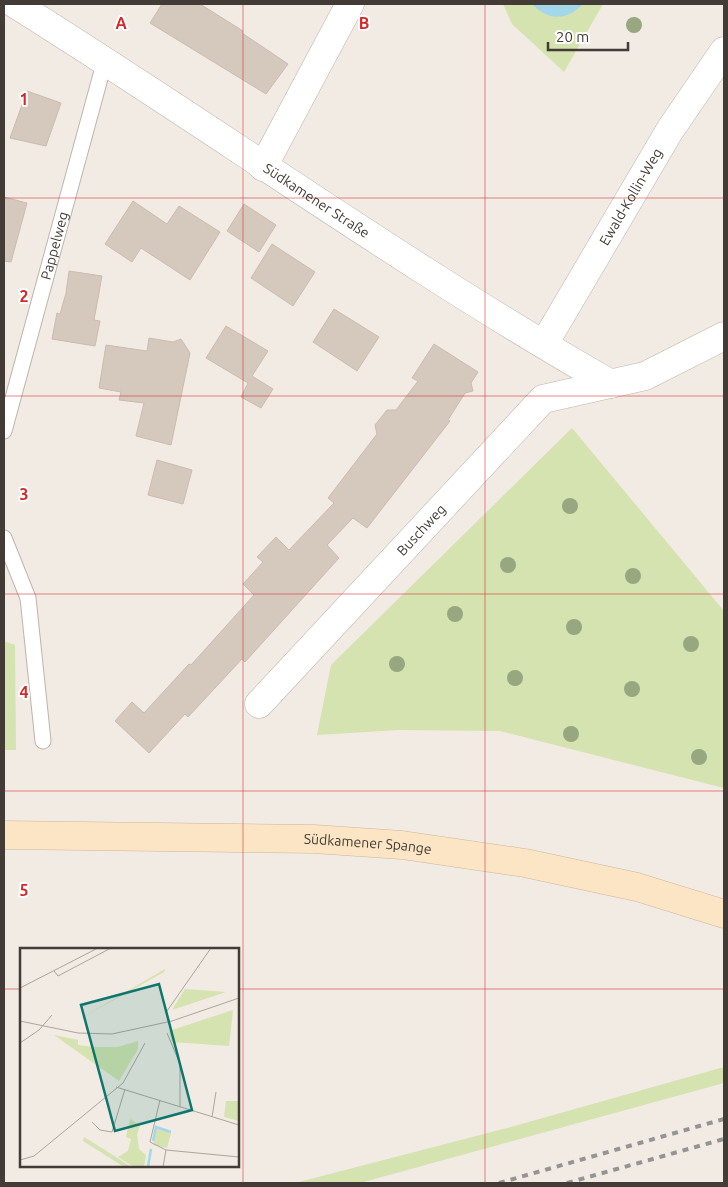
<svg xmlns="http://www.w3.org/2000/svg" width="728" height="1187" font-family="Ubuntu,sans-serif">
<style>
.green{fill:#d4e3af}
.water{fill:#a3d8eb}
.building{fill:#d5c8bd;stroke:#ccbcae}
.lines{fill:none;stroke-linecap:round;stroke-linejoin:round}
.lane-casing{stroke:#bfb4ab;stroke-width:17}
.street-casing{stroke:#bfb4ab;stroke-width:29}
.secondary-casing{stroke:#ceb797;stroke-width:29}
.lane{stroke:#fff;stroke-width:15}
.street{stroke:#fff;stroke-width:28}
.secondary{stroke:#fbe5c4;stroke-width:28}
.rail{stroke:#949494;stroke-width:4;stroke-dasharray:6 6;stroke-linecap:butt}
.tree{fill:#98a77f}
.grid{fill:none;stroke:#d62828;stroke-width:1;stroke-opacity:0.55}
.labels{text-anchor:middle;stroke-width:4;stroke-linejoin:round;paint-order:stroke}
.street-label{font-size:14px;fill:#433b35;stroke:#fff}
.inset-river{fill:none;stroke:#a3d8eb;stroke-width:2.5}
.inset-road{fill:none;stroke:#aba59e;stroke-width:1}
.view{fill:#0f766e;fill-opacity:0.15;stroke:#0f766e;stroke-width:2.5}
.inset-edge{fill:none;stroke:#433b35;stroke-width:2.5}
.grid-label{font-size:16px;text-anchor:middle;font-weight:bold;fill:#d62828;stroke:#fff;stroke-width:4;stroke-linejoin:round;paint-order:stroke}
</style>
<rect width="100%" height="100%" fill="#f1ebe4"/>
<g class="green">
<path d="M 503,4 L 603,4 L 564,72 L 512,24 Z"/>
<path d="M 572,428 L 724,611 L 724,788 L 500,731 L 399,730 L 317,735 L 331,665 Z"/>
<path d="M 4,641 L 15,645 L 16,750 L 4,750 Z"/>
<path d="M 724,1067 L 724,1083 L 360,1183 L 295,1183 L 511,1127 Z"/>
</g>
<path class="water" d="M 532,4 L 583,4 C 567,21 548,21 532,4 Z"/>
<g class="building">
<path d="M 162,4 L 200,4 L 243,31 L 242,33 L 288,64 L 266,94 L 150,23 Z"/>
<path d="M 27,91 L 61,103 L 46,146 L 10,138 Z"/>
<path d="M 4,197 L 27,203 L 11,262 L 4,261 Z"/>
<path d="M 133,201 L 167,224 L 179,206 L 220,232 L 190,280 L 141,248 L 132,262 L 105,244 Z"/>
<path d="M 244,204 L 276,225 L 259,252 L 227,231 Z"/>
<path d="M 272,244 L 315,272 L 293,306 L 251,278 Z"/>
<path d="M 69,271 L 102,276 L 94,320 L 100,321 L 95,346 L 52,339 L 57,313 L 60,314 L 66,293 Z"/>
<path d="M 334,309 L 379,337 L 357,371 L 313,342 Z"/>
<path d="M 226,326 L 268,351 L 252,376 L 273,389 L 261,408 L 241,397 L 248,383 L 206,358 Z"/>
<path d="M 149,338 L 173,342 L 181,339 L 190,353 L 171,445 L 136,436 L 144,403 L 119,400 L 121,392 L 99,388 L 106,345 L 147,351 Z"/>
<path d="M 434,344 L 478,372 L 471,383 L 473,391 L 465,393 L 448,420 L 450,421 L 367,528 L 353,518 L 327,545 L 339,558 L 245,662 L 242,659 L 188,717 L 185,714 L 149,753 L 115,721 L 132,702 L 144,713 L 189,664 L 191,665 L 254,595 L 243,584 L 263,562 L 257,557 L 276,537 L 289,550 L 334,503 L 328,498 L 377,434 L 375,425 L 387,410 L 396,410 L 418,381 L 412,378 Z"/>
<path d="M 157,460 L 192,470 L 183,504 L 148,495 Z"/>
</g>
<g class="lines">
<defs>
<g id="lane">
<path id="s1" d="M 4,431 L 105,60"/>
<path d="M 4,538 L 28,598 L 43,741"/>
</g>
<g id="street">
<path id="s2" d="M 15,4 C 215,129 406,267 611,384"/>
<path d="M 263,167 L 350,4"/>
<path id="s3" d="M 544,344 L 670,130 L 724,51"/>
<path id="s4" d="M 259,704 L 543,399 L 645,376 L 724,336"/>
</g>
<g id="secondary">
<path id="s5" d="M 4,835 L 314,839 L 402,845 L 525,863 L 637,887 L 724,914"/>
</g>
</defs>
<use href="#lane" class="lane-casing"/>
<use href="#street" class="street-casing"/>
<use href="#secondary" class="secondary-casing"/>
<use href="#lane" class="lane"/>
<use href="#street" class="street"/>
<use href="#secondary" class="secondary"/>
<g class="rail">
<path d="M 499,1183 L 724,1119"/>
<path d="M 567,1183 L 724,1139"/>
</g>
</g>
<g class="tree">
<circle cx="634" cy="25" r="8"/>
<circle cx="570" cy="506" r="8"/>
<circle cx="508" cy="565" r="8"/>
<circle cx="633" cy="576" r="8"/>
<circle cx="455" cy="614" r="8"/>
<circle cx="574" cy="627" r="8"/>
<circle cx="691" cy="644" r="8"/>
<circle cx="397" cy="664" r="8"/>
<circle cx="515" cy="678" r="8"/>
<circle cx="632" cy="689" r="8"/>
<circle cx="571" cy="734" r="8"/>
<circle cx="699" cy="757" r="8"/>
</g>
<path class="grid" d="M 243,4 L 243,1183M 485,4 L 485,1183M 4,198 L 724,198M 4,396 L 724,396M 4,594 L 724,594M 4,791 L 724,791M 4,989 L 21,989M 238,989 L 724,989"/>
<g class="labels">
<g class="street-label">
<text dy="5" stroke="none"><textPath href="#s3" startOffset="171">Ewald-Kollin-Weg</textPath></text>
<text dy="5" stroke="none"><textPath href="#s2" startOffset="360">Südkamener Straße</textPath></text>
<text dy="5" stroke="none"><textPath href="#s1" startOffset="192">Pappelweg</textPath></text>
<text dy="5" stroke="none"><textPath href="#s4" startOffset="238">Buschweg</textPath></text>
<text dy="5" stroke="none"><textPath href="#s5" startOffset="364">Südkamener Spange</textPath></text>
</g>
</g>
<g transform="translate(20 948)">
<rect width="219" height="219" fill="#f1ebe4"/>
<path d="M 145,21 L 144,24 L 58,72 ZM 165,41 L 206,44 L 152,62 ZM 213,62 L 209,98 L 152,94 L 149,83 ZM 34,87 L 58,92 L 58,97 L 74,99 L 98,99 L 118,93 L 118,101 L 99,133 ZM 206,153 L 218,153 L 219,173 L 204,169 ZM 110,171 L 120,177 L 117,187 L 119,201 L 126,207 L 124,219 L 114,219 L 98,209 L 108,203 L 111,191 L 106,189 ZM 137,180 L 151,185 L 147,200 L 133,197 ZM 64,189 L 96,209 L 111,219 L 104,219 L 63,193 Z" fill="#d4e3af"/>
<path class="inset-river" d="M 133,193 L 136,179 L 151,184M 128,219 L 131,201"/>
<path class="inset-road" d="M 34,23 L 38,28 L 91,0M 0,40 L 78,0M 147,63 L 191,0M 0,73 L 58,85 L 92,86 L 152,73 L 219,50M 147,85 L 160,116 L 160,159M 0,95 L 19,82 L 32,67M 96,139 L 219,177M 140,152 L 130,194 L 146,202 L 143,219M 192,169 L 196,144M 72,174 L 80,182 L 92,184 L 105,141M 146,202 L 219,209M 0,212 L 14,208 L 103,135 L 125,95"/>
<path class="view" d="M 139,36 L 172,162 L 95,183 L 61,57 Z"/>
<rect width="219" height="219" class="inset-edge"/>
</g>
<g class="grid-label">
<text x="121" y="29">A</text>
<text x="364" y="29">B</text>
<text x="24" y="105">1</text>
<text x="24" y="302">2</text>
<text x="24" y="500">3</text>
<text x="24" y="698">4</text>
<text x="24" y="896">5</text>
</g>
<rect width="728" height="1187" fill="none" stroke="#433b35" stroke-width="10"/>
<path d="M548 42v8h80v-8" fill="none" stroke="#433b35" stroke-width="2.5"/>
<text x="556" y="42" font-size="15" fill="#433b35" stroke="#ffffff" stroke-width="4" paint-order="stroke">20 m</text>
</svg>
